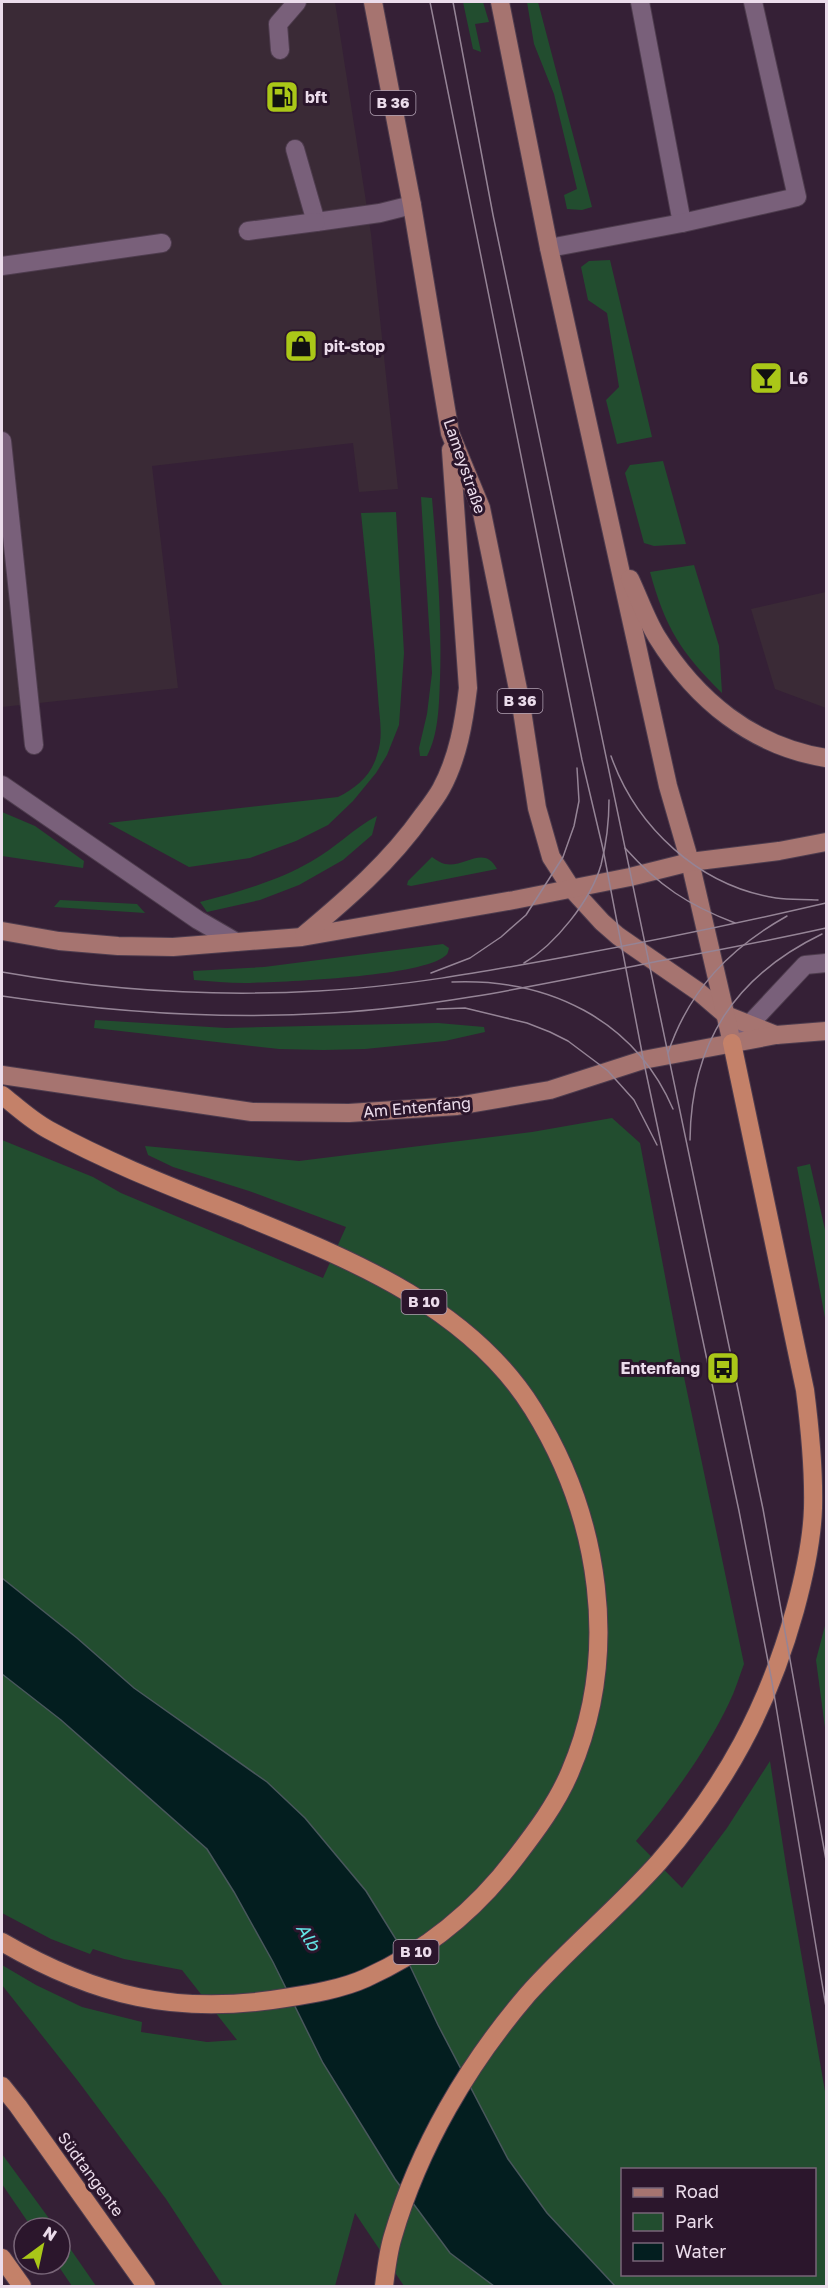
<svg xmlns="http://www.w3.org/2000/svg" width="828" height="2288" font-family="'Golos Text',sans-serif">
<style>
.commercial{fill:#3a2a36}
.green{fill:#224d2f;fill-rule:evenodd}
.water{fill:#031e1f;stroke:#49575c;stroke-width:1.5}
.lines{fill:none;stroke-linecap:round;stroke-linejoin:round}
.lane-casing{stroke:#4e3c4e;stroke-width:20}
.street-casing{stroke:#4e3c4e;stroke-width:20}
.primary-casing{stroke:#4e3c4e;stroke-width:20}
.highway-casing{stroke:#4e3c4e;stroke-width:20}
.lane{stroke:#79607a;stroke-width:18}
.street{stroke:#79607a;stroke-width:18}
.primary{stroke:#a67470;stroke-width:18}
.highway{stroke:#c48169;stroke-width:18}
.tram{stroke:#958496;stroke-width:1.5}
.labels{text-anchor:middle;stroke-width:6;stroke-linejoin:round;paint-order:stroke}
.shield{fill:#2b162c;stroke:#b1a1b2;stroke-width:1.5}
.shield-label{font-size:15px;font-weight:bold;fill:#ebdceb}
.poi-label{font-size:16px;font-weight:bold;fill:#ebdceb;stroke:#2b162c;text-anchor:start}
.street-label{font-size:16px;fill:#ebdceb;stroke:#2b162c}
.water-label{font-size:18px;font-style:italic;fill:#64e4e6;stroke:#2b162c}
</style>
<rect width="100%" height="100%" fill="#352036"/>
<g class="commercial">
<path d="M 2,2 L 335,2 L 371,234 L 398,489 L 359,492 L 353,443 L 152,466 L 178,688 L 2,707 Z"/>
<path d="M 826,592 L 826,708 L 775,689 L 751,609 Z"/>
</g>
<g class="green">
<path d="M 463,2 L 483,2 L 489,22 L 475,24 L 481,52 L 473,49 Z"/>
<path d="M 527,2 L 538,2 L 592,207 L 582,210 L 567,209 L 564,195 L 577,189 L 554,94 L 534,44 Z"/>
<path d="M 610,260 L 652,437 L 617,444 L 606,400 L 619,387 L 607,313 L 588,300 L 581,267 L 589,261 Z"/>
<path d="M 663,461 L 686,544 L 654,546 L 644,543 L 625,473 L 630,465 Z"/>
<path d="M 421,497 L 432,498 C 437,558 442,618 440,679 C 439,703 439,734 427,756 L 420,756 L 419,748 L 427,714 L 432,673 Z"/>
<path d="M 396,512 L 404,653 L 399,725 L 387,755 L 376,773 L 353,801 L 328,825 L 296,841 L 250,858 L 189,867 L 108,823 L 338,797 C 356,788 371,776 377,755 C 384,736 379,716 378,696 C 374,635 367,574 361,513 Z"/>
<path d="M 694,565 L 719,646 L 722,693 C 681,653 665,627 650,572 Z"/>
<path d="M 2,812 L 35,826 L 84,861 L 83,868 L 2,856 Z"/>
<path d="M 377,816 L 372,835 L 343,860 L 299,885 L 260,900 L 207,912 L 200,902 C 238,892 278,881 312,861 C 335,848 354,828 377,816 Z"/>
<path d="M 432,857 C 436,860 441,863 445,864 C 465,868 484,844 497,869 L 411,886 L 407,885 L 408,881 Z"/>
<path d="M 60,900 L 137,904 L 145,913 L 54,907 Z"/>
<path d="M 443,944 L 449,948 C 448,952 448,954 445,956 C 420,977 282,982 245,983 C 228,983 211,981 194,980 L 193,971 L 264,967 Z"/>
<path d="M 95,1020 L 226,1028 L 438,1023 L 484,1027 L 485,1032 L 445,1041 L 365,1049 L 323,1050 L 279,1049 L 94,1028 Z"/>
<path d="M 612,1118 L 640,1143 L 684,1377 L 744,1664 C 739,1677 735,1691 729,1703 C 705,1753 671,1799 636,1841 L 682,1888 L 727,1828 L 770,1761 L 787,1872 L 826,2097 L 826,2286 L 404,2286 L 355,2213 L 335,2286 L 223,2286 L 166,2199 L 78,2081 L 2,1985 L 2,1965 L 36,1985 L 82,2007 L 142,2022 L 141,2032 L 207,2042 L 237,2040 L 182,1970 L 124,1959 L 93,1949 L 90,1954 L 51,1939 L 2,1913 L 2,1140 L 93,1177 L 121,1193 L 323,1278 L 346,1227 L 249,1191 L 173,1167 L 148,1155 L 145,1146 L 299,1161 L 532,1132 ZM 622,2170 L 814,2170 L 814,2274 L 622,2274 Z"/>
<path d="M 810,1164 L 826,1234 L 826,1323 L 797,1167 Z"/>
<path d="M 826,1622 L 826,1735 L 816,1660 Z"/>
<path d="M 2,2154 L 56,2228 L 32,2228 L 2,2184 Z"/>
<path d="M 60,2234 L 96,2286 L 72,2286 L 57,2264 L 60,2264 Z"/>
</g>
<path class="water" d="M 2,1578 L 77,1638 L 134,1688 L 267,1782 L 305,1818 L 366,1891 L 402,1949 L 438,2025 L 508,2159 L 547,2213 L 615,2286 L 494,2286 L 450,2253 L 395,2179 L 323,2063 L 273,1962 L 234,1892 L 207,1849 L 61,1720 L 2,1674 Z"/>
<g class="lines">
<defs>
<g id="lane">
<path d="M 640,2 L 682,223"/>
<path d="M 280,50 L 278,24 L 297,2"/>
<path d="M 295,149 L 316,222 L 380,213 L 412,205"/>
<path d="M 248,231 L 316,222"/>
<path d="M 549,248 L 682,223 L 797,197 L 753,2"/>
<path d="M 2,266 L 162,243"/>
<path d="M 2,441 L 34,745"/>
<path d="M 732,1043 L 805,965 L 826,963"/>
</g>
<path id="street" d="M 2,785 L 198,920 L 236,942"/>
<g id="primary">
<path d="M 373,2 L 412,205 L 450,433 L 481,508 L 521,704 L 537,808 L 551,857 L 571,888 L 602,922 L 618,936 L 699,992 L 726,1015 L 776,1035"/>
<path d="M 500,2 L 549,248 L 668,786 L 690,862 L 732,1043"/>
<path d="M 630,579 C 639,598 646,619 657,637 C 696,700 752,746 826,758"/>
<path d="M 2,931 L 59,941 L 118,946 L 173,947 L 302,937 L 514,900 L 630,877 L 690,862 L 779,851 L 826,842"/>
<path d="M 304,935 C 348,898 390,862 423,815 C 429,807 436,798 441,789 C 458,758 464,722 468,688 L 451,450"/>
<path d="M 2,1075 L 252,1112 L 349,1113 L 457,1106 L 550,1090 L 643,1060 L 776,1035 L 826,1031"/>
</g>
<g id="highway">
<path d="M 2,1095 C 17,1107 32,1121 49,1130 C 111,1164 177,1189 242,1215 C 349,1259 469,1306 533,1409 C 600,1517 621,1653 570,1772 C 557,1803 536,1831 516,1857 C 476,1910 426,1951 366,1978 C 342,1989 311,1994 285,1998 C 177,2016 95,1996 2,1942"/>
<path d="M 2,2086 L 18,2106 L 146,2286"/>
<path d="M 2,2258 L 22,2286"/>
<path d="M 384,2286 C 386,2270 388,2252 393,2236 C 419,2147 468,2064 528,1994 C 569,1948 618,1908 659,1862 C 726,1785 768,1707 795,1610 C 804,1577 812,1542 813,1508 C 814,1468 810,1429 805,1390 L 732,1043"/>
</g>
</defs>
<use href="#lane" class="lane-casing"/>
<use href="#street" class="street-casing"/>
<use href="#primary" class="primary-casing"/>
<use href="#highway" class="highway-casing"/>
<use href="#lane" class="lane"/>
<use href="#street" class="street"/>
<use href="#primary" class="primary"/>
<use href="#highway" class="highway"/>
<g class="tram">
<path d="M 430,2 L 582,760 L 603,849 L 644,1063 L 739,1511 L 772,1682 L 826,2007"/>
<path d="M 453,2 L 493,215 L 763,1509 L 826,1860"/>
<path d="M 611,756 C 636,827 699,886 776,898 C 790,900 804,899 818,900"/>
<path d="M 625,848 C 659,886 688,905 735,923"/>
<path d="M 524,963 C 555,945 591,900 601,865 C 606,845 609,821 609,800"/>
<path d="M 2,972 C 105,990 212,997 318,991 C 400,987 483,972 565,957 C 652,941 740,923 826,903"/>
<path d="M 431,973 L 470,958 L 501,937 L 526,915 L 563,857 L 574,826 L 579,801 L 577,768"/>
<path d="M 452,982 C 548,978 634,1019 673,1109"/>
<path d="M 2,996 C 110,1012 221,1020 331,1013 C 439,1007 543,984 649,963 C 708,952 768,941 826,928"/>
<path d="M 437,1009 L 465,1008 L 527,1023 L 550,1032 L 568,1041 L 608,1071 L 634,1100 L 657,1145"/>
<path d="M 668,1053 C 689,990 730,948 787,916"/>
<path d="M 690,1140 C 691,1043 735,976 822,934"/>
</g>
</g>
<defs>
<symbol id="fuel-square" viewBox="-11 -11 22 22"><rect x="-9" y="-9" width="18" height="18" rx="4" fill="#aac718" stroke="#2b162c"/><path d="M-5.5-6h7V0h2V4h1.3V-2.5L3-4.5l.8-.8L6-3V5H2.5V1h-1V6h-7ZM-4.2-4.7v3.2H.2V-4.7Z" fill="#111"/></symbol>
<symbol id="shop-square" viewBox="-11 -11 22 22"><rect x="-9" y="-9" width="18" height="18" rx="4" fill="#aac718" stroke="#2b162c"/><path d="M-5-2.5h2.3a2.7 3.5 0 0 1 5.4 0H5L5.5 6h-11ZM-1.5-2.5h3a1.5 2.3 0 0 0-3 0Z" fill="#111"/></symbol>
<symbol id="bar-square" viewBox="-11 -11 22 22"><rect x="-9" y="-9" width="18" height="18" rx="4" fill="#aac718" stroke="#2b162c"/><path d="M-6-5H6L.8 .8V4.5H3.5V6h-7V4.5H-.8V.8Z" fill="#111"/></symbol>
<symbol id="bus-square" viewBox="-11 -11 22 22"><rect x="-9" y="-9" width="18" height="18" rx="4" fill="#aac718" stroke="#2b162c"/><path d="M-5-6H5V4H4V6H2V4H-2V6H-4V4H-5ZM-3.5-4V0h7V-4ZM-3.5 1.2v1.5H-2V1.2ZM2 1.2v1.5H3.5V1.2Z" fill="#111"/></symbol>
</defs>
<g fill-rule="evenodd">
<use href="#fuel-square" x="263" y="78" width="38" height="38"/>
<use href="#shop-square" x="282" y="327" width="38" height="38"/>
<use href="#bar-square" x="747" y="359" width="38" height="38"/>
<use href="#bus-square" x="704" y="1349" width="38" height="38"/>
</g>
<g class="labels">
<g class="shield">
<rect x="370.5" y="91" width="45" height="24" rx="4.5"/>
<rect x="497.5" y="689" width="45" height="24" rx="4.5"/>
<rect x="401.5" y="1290" width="45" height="24" rx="4.5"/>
<rect x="393.5" y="1940" width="45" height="24" rx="4.5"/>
</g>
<g class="shield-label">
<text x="393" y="108">B 36</text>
<text x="520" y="706">B 36</text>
<text x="424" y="1307">B 10</text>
<text x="416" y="1957">B 10</text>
</g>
<g class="poi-label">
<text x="305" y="103">bft</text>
<text x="324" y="352">pit-stop</text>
<text x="789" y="384">L6</text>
<text x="700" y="1374" text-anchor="end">Entenfang</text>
</g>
<g class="street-label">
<text transform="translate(465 466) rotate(71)" y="6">Lameystraße</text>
<text transform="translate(417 1107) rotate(-5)" y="6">Am Entenfang</text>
<text transform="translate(91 2174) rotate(54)" y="6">Südtangente</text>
</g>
<g class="water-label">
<text transform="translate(308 1937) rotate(59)" y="6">Alb</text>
</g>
</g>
<rect width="828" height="2288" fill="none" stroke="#ebdceb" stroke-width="6"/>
<rect x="621" y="2168" width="195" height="108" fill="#2b162c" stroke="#786578" stroke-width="1.5"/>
<rect x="633" y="2188" width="30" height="9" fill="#a67470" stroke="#786578" stroke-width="1.5"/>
<text x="675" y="2198" font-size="18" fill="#ebdceb">Road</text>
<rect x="633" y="2213" width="30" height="18" fill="#224d2f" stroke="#786578" stroke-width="1.5"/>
<text x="675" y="2228" font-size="18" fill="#ebdceb">Park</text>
<rect x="633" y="2243" width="30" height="18" fill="#031e1f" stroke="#786578" stroke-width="1.5"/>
<text x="675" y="2258" font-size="18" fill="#ebdceb">Water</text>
<g transform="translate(42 2246) rotate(33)"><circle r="28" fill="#2b162c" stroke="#786578" stroke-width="1.5"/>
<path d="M0-4.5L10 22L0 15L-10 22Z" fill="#aac718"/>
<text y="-9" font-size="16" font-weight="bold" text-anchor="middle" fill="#ebdceb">N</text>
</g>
</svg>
